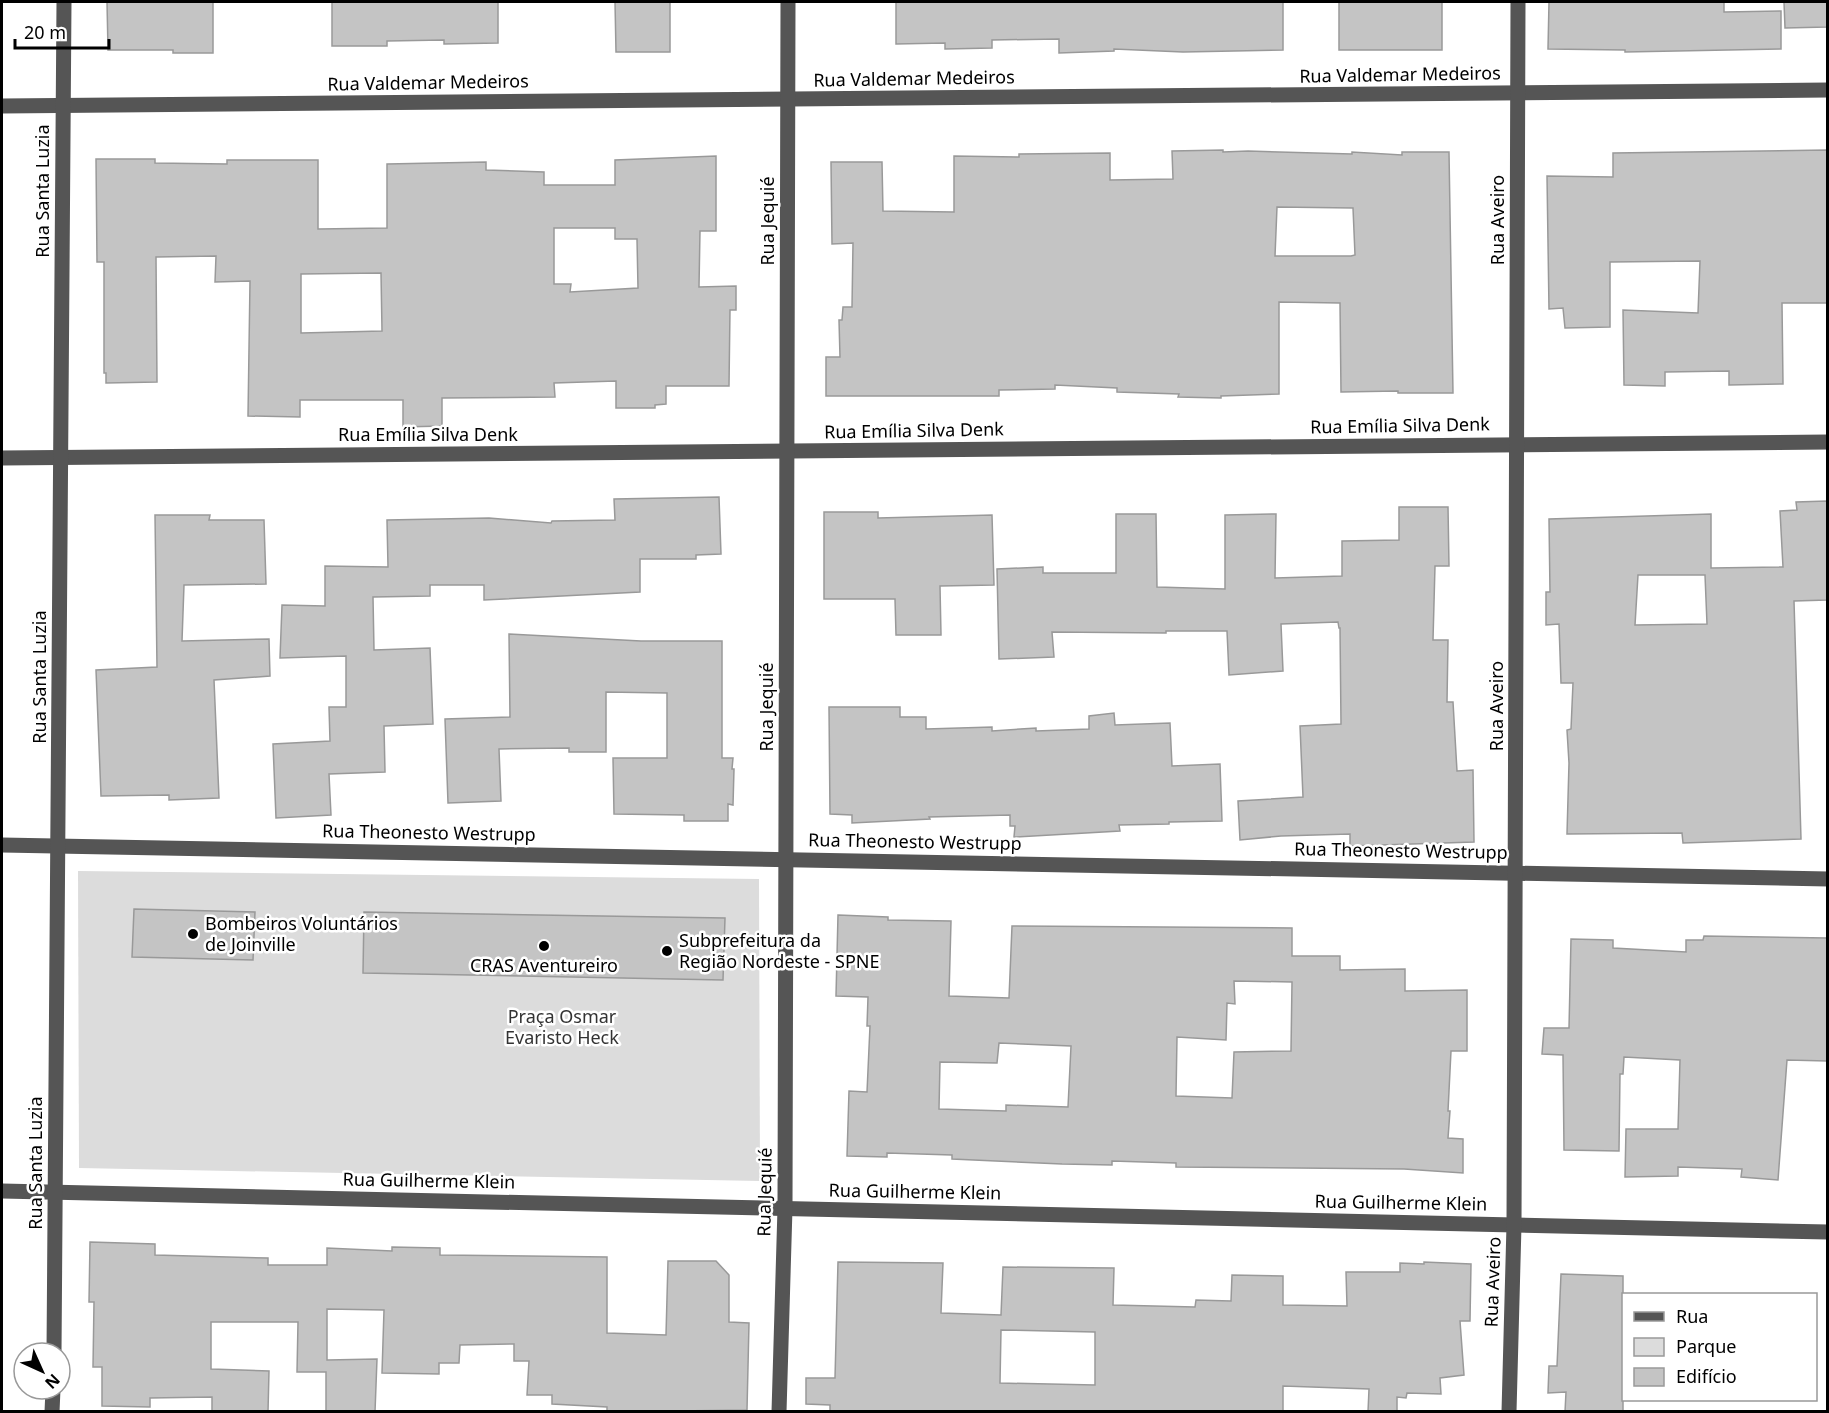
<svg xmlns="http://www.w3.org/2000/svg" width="1829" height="1413" font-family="'Noto Sans',sans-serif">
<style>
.green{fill:#dcdcdc}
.building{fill:#c4c4c4;stroke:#999;stroke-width:1.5;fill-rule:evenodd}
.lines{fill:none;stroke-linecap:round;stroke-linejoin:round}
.minor{stroke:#555;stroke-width:15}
.poi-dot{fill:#000;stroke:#fff;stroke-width:2}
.labels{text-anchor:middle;stroke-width:5;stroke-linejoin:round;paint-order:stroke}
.street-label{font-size:18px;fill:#000;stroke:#fff}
.poi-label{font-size:18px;fill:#000;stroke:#fff;text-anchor:start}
.park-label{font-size:18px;fill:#333;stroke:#fff}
</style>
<rect width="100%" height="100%" fill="#fff"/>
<path class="green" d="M 78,871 L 759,879 L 760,1181 L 79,1168 Z"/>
<g class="building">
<path d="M 107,2 L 213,2 L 213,53 L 173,53 L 173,50 L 108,50 Z"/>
<path d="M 332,2 L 498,2 L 498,43 L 444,44 L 444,40 L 387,41 L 387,46 L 332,46 Z"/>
<path d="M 615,2 L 670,2 L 670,52 L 616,52 Z"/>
<path d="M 896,2 L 1283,2 L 1283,50 L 1183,52 L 1114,49 L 1114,51 L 1059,53 L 1059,39 L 992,40 L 992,48 L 945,49 L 945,43 L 896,44 Z"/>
<rect x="1339" y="2" width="103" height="48"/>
<path d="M 1549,2 L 1724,2 L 1724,12 L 1781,11 L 1781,49 L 1625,52 L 1625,50 L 1548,49 Z"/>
<path d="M 1784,2 L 1827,2 L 1827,27 L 1785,28 Z"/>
<path d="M 1223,150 L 1223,152 L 1248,151 L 1352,154 L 1352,152 L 1402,155 L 1402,152 L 1449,152 L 1453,393 L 1398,393 L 1398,391 L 1341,392 L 1340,303 L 1279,302 L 1279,394 L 1221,396 L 1221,398 L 1178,397 L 1179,394 L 1117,392 L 1117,388 L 1055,385 L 1055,389 L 999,390 L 999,396 L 826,396 L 826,357 L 840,357 L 839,320 L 842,320 L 843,307 L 852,307 L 853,243 L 832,244 L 831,162 L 882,162 L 883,211 L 954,212 L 954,156 L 1019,157 L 1019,154 L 1110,153 L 1110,180 L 1173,179 L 1172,151 ZM 1277,207 L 1353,208 L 1355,255 L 1351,256 L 1275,256 Z"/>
<path d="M 1827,150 L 1827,303 L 1782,303 L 1783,384 L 1729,385 L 1729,371 L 1665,372 L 1665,386 L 1624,385 L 1623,310 L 1698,313 L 1700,261 L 1610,262 L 1610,327 L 1565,328 L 1563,308 L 1549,309 L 1547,176 L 1613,177 L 1613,153 Z"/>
<path d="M 716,156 L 716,231 L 700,231 L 699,287 L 736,286 L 736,310 L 730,310 L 729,386 L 666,386 L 666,404 L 655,405 L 655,408 L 616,408 L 616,381 L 554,383 L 555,397 L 442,398 L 442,426 L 403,427 L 403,400 L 300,400 L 300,417 L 248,416 L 250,281 L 215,282 L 216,256 L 156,257 L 157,382 L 106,383 L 106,373 L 104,373 L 104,262 L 97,262 L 96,159 L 155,159 L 155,163 L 227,164 L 227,160 L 318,160 L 318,229 L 387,228 L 387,164 L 486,162 L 486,170 L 544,172 L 544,185 L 615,185 L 615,160 ZM 554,228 L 615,228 L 615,239 L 637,239 L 638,288 L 570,292 L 571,284 L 554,284 ZM 381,273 L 382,331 L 301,333 L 301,274 Z"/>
<path d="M 719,497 L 721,554 L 696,555 L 696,559 L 640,559 L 640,592 L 484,600 L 484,585 L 430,585 L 430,596 L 373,597 L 374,650 L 430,648 L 433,724 L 384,726 L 385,772 L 329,774 L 331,815 L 276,818 L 273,744 L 330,741 L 329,707 L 346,707 L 346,656 L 280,658 L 282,605 L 325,606 L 325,566 L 388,567 L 387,520 L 489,518 L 551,523 L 552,521 L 615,520 L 614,499 Z"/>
<path d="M 1827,501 L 1827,600 L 1794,601 L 1801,839 L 1683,843 L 1682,833 L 1567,834 L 1569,763 L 1567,730 L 1571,729 L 1573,683 L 1561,683 L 1559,624 L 1546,625 L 1546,592 L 1550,592 L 1549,519 L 1711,514 L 1711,568 L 1783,567 L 1780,511 L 1797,510 L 1796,502 ZM 1638,575 L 1705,575 L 1707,624 L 1635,625 Z"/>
<path d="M 1399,507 L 1448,507 L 1449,566 L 1435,566 L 1433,640 L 1448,640 L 1447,702 L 1453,702 L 1457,771 L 1473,770 L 1474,842 L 1350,846 L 1350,834 L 1281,836 L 1240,840 L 1238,801 L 1303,797 L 1300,726 L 1341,724 L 1340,628 L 1339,628 L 1338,622 L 1281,624 L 1283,671 L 1229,675 L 1227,631 L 1166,631 L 1166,633 L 1052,632 L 1054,657 L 999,659 L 997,569 L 1043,567 L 1043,573 L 1116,573 L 1116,514 L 1156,514 L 1157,587 L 1225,589 L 1225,515 L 1276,514 L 1275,578 L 1342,576 L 1342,541 L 1399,540 Z"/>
<path d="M 824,512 L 878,512 L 878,518 L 992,515 L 994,585 L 940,586 L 941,635 L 896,635 L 895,599 L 824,599 Z"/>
<path d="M 155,515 L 210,515 L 209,520 L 264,520 L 266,584 L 184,585 L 182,641 L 269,639 L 270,676 L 214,680 L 219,798 L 169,800 L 169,795 L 101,796 L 96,670 L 157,667 Z"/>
<path d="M 509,634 L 641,641 L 722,641 L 722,758 L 733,758 L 732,769 L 734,769 L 733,805 L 728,804 L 728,821 L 684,821 L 684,815 L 614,814 L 613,758 L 667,758 L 667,693 L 606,692 L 606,752 L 569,752 L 569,748 L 499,749 L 501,801 L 448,803 L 445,719 L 510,717 Z"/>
<path d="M 829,707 L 900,707 L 900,717 L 926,717 L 926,729 L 992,727 L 992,731 L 1036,728 L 1036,731 L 1089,729 L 1089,716 L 1114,713 L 1115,725 L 1170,723 L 1172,766 L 1220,764 L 1222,821 L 1169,822 L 1169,824 L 1119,825 L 1120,831 L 1014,837 L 1015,826 L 1010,826 L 1010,815 L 929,817 L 930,819 L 852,823 L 852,815 L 830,814 Z"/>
<path d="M 134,909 L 255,912 L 253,960 L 132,957 Z"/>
<path d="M 364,912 L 725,918 L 723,980 L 363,973 Z"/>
<path d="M 838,915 L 888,917 L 888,920 L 951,921 L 949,996 L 1009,998 L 1012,926 L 1292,928 L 1292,956 L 1340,956 L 1340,970 L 1405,969 L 1405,991 L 1467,990 L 1467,1051 L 1451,1051 L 1448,1111 L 1450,1111 L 1448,1138 L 1463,1139 L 1463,1173 L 1404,1169 L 1176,1167 L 1176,1163 L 1112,1161 L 1112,1165 L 1062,1164 L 952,1159 L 952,1155 L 887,1153 L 887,1157 L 847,1156 L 849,1091 L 867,1092 L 870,1026 L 867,1026 L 868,997 L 836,996 ZM 1234,981 L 1292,982 L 1291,1051 L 1234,1052 L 1232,1098 L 1176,1096 L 1177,1037 L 1226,1040 L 1227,1003 L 1235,1004 ZM 999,1043 L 1071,1046 L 1068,1107 L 1006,1105 L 1006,1111 L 939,1109 L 940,1062 L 997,1063 Z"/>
<path d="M 1704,936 L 1827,938 L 1827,1061 L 1787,1060 L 1778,1180 L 1741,1177 L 1742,1169 L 1678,1167 L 1678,1176 L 1625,1177 L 1626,1129 L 1678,1129 L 1680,1060 L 1624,1057 L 1623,1074 L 1620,1074 L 1619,1151 L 1564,1150 L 1563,1055 L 1542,1054 L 1544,1028 L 1569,1028 L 1571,939 L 1613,940 L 1613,948 L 1686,952 L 1686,940 L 1703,940 Z"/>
<path d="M 90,1242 L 155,1244 L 155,1255 L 268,1258 L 268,1265 L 327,1265 L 327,1248 L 392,1251 L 392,1247 L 440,1248 L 440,1255 L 607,1257 L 607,1333 L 666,1335 L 668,1261 L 716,1261 L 729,1275 L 729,1322 L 749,1323 L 747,1410 L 607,1412 L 607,1407 L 552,1404 L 552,1395 L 527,1395 L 529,1361 L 514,1361 L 514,1344 L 460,1345 L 459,1363 L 439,1363 L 439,1374 L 382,1373 L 384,1310 L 327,1309 L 327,1360 L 377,1359 L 375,1412 L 326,1412 L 326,1372 L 297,1372 L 298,1322 L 211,1322 L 211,1369 L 269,1371 L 268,1412 L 212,1412 L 212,1397 L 150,1398 L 150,1407 L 102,1406 L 102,1367 L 93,1367 L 94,1302 L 89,1302 Z"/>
<path d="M 838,1262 L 943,1263 L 941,1313 L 1001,1315 L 1003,1267 L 1114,1268 L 1113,1305 L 1195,1307 L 1196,1300 L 1231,1301 L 1232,1275 L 1283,1276 L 1283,1305 L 1347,1306 L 1346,1272 L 1400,1272 L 1400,1263 L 1424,1264 L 1424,1262 L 1471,1264 L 1470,1321 L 1460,1321 L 1464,1375 L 1440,1378 L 1441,1394 L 1407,1393 L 1406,1398 L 1397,1397 L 1397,1412 L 1368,1412 L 1369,1389 L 1283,1386 L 1283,1412 L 830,1412 L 830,1405 L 806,1404 L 806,1378 L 835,1378 ZM 1001,1330 L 1095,1332 L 1095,1385 L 1000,1383 Z"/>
<path d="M 1561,1274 L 1623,1276 L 1623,1412 L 1565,1412 L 1566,1392 L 1548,1393 L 1549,1366 L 1557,1366 Z"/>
</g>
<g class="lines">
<g class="minor">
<path d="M 2,106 L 1828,90"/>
<path d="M 2,458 L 1828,442"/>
<path d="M 2,845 L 1828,879"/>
<path d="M 2,1191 L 1828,1232"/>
<path d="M 54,1353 L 64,2"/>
<path d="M 52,1412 L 53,1389"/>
<path d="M 779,1412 L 785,1208 L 788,2"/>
<path d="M 1509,1412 L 1514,1225 L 1518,2"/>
</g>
</g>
<g class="poi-dot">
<circle cx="193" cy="934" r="6"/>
<circle cx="544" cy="946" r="6"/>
<circle cx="667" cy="951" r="6"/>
</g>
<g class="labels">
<g class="street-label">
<text transform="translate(1400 75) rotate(-1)" y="6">Rua Valdemar Medeiros</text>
<text transform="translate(914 79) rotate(-1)" y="6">Rua Valdemar Medeiros</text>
<text transform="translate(428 83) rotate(-1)" y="6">Rua Valdemar Medeiros</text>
<text transform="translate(43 191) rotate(-90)" y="6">Rua Santa Luzia</text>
<text transform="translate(1498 220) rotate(-90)" y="6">Rua Aveiro</text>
<text transform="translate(768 221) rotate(-90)" y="6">Rua Jequié</text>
<text transform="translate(1400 426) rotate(-1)" y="6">Rua Emília Silva Denk</text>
<text transform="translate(914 431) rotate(-1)" y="6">Rua Emília Silva Denk</text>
<text x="428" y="441">Rua Emília Silva Denk</text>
<text transform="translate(40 677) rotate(-90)" y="6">Rua Santa Luzia</text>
<text transform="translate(1497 706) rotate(-90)" y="6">Rua Aveiro</text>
<text transform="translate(767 707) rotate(-90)" y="6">Rua Jequié</text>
<text transform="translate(429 833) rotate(1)" y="6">Rua Theonesto Westrupp</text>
<text transform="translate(915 842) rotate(1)" y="6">Rua Theonesto Westrupp</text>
<text transform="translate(1401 851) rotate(1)" y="6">Rua Theonesto Westrupp</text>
<text transform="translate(36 1163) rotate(-90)" y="6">Rua Santa Luzia</text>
<text transform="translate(429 1181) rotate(1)" y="6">Rua Guilherme Klein</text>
<text transform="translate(765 1192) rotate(-89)" y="6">Rua Jequié</text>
<text transform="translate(915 1192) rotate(1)" y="6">Rua Guilherme Klein</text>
<text transform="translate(1401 1203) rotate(1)" y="6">Rua Guilherme Klein</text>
<text transform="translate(1493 1282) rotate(-88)" y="6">Rua Aveiro</text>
</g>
<g class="poi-label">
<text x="205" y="930">Bombeiros Voluntários<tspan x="205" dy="21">de Joinville</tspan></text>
<text x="679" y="947">Subprefeitura da<tspan x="679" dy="21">Região Nordeste - SPNE</tspan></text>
<text x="544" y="972" text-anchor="middle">CRAS Aventureiro</text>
</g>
<g class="park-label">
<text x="562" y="1023">Praça Osmar<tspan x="562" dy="21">Evaristo Heck</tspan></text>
</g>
</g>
<rect width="1829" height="1413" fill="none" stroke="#000000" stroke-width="6"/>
<rect x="1622" y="1293" width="195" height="108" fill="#ffffff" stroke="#999999" stroke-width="1.5"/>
<rect x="1634" y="1312" width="30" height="9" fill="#555555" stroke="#999999" stroke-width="1.5"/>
<text x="1676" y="1323" font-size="18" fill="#000000">Rua</text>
<rect x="1634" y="1338" width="30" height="18" fill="#dcdcdc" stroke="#999999" stroke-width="1.5"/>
<text x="1676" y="1353" font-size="18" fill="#000000">Parque</text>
<rect x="1634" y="1368" width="30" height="18" fill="#c4c4c4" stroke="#999999" stroke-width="1.5"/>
<text x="1676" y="1383" font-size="18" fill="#000000">Edifício</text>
<g transform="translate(42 1371) rotate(135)"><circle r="28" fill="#ffffff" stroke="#999999" stroke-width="1.5"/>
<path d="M0-4.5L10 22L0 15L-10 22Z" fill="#000000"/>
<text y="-9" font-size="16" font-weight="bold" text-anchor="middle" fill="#000000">N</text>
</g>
<path d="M15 39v9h94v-9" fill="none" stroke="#000000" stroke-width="3"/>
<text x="24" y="39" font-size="18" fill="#000000" stroke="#ffffff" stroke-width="4.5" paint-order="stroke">20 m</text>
</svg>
